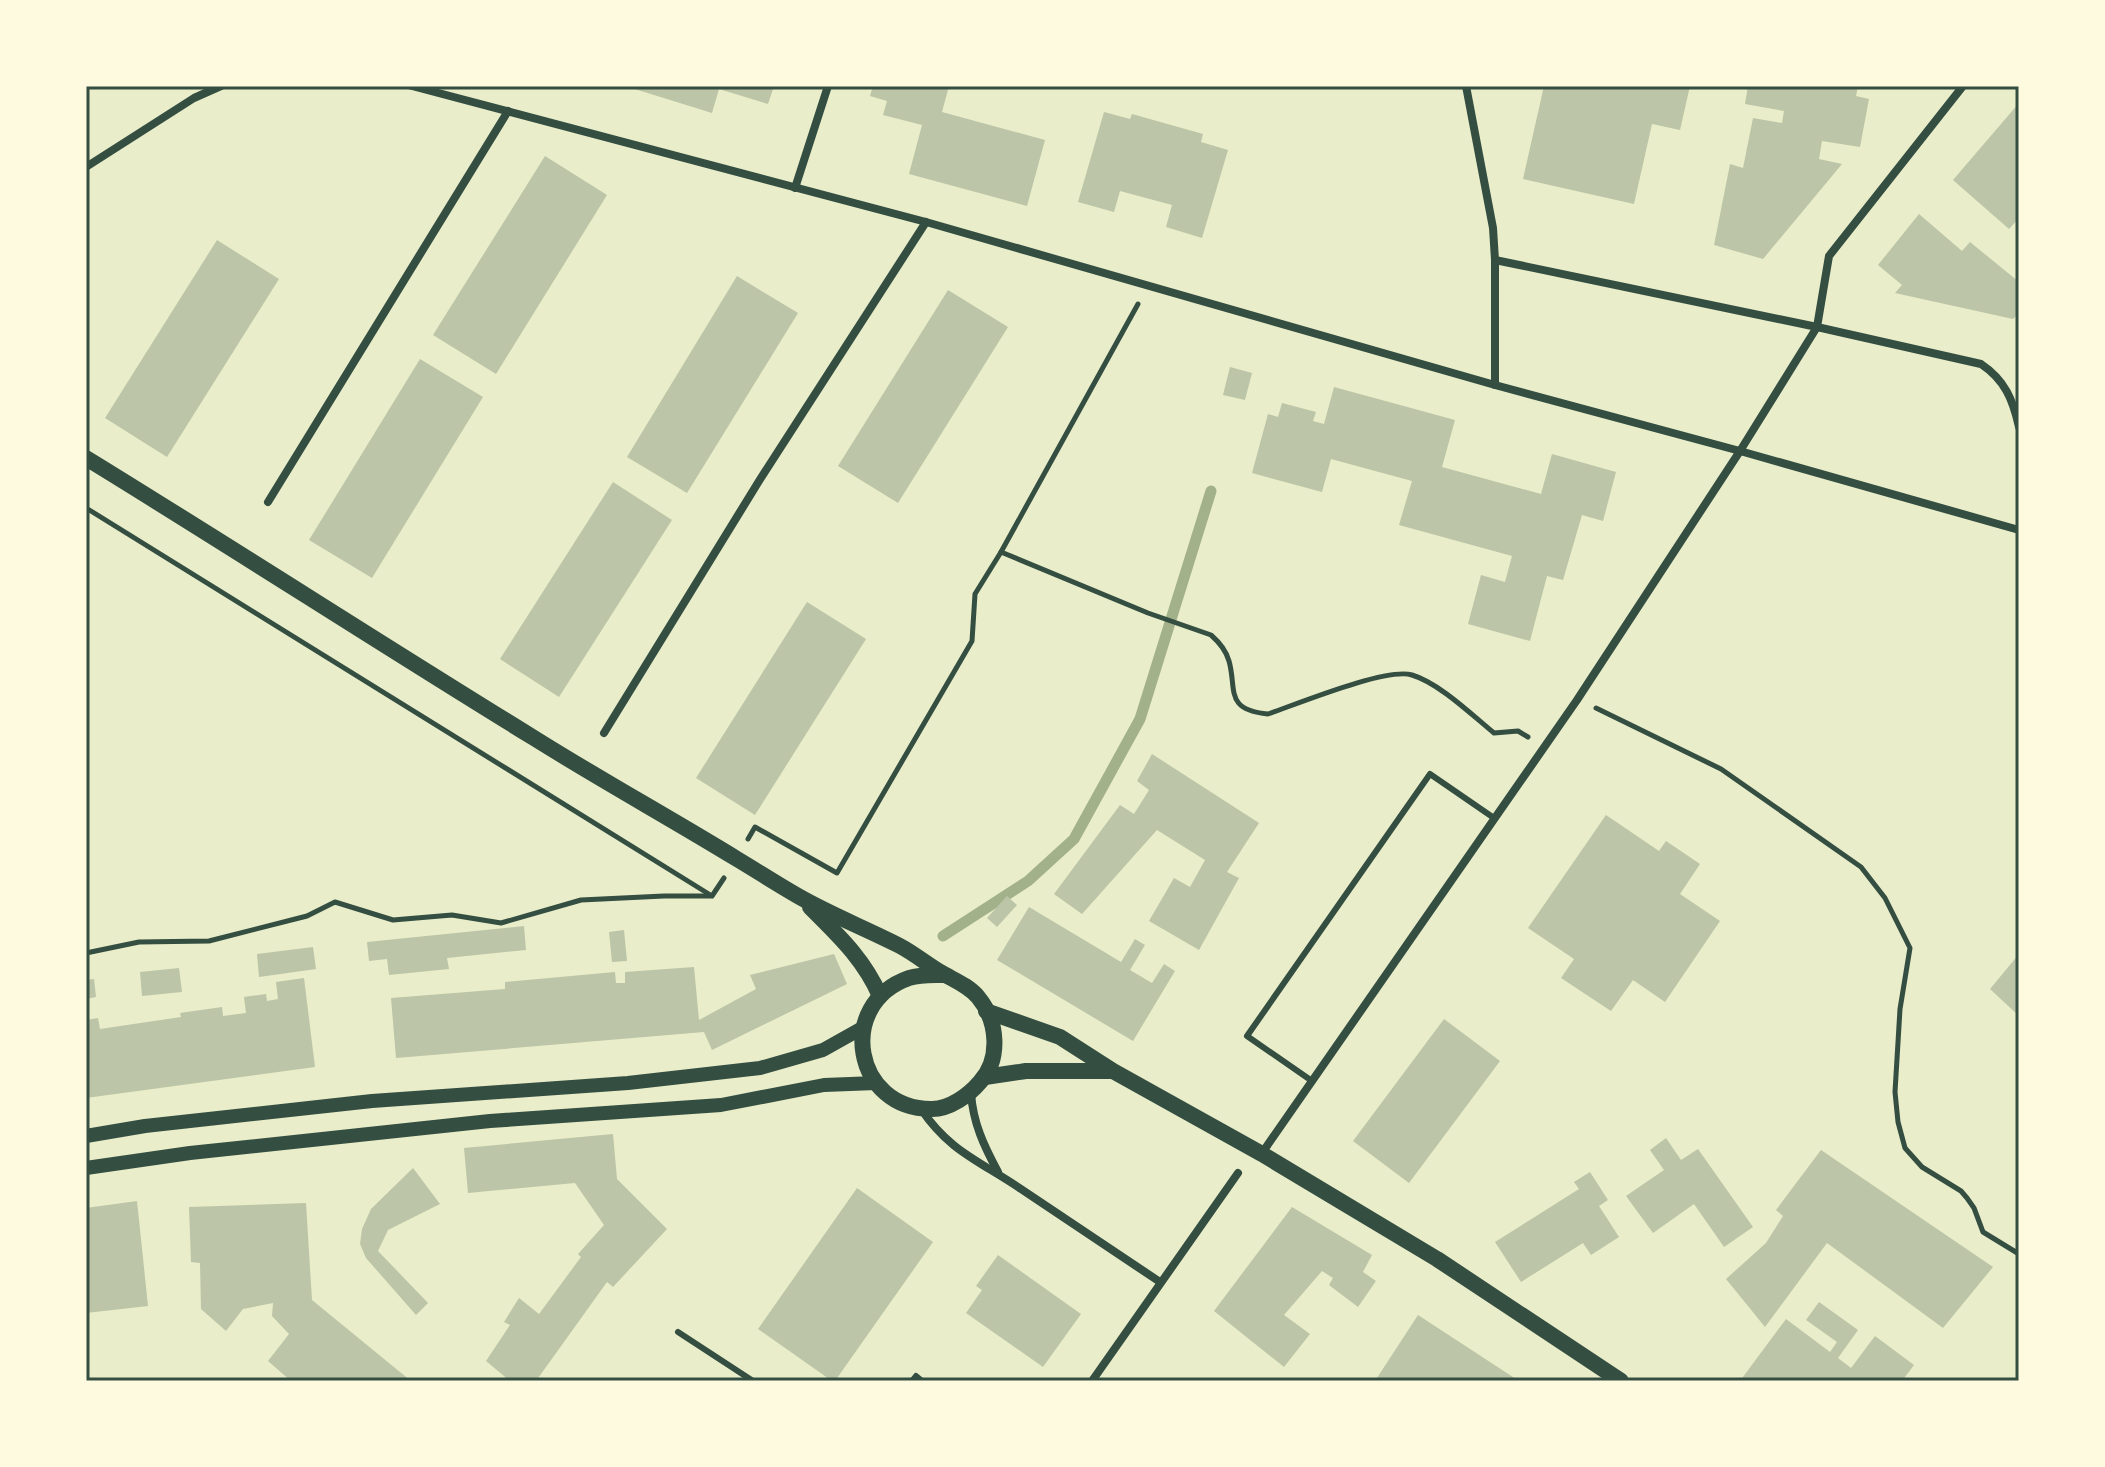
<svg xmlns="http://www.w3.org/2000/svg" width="2105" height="1467" font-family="Barlow,sans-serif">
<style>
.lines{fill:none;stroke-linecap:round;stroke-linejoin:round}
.stream{stroke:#a3b18a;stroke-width:11}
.building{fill:#bcc5a7}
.path{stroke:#344e41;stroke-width:5}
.service{stroke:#344e41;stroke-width:6}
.minor{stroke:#344e41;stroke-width:8}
.tertiary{stroke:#344e41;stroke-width:14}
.secondary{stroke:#344e41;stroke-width:16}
.neatline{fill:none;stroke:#344e41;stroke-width:3}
</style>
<rect width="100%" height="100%" fill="#e9edc9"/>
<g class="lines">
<path class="stream" d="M 943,936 L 1028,881 L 1074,839 L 1140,719 L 1211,491"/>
</g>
<g class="building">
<path d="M 625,86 L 774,86 L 768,104 L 719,89 L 712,113 Z"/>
<path d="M 873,86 L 949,86 L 942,112 L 1045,140 L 1027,206 L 909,174 L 922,125 L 883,115 L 887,101 L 870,96 Z"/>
<path d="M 1544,86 L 1690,86 L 1680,130 L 1652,124 L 1634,204 L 1523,179 Z"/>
<path d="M 1748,86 L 1858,86 L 1856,96 L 1869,99 L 1860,147 L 1822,141 L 1819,159 L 1842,164 L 1763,259 L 1714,245 L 1730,164 L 1743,168 L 1753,118 L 1782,123 L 1784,111 L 1745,104 Z"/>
<path d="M 2019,103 L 2019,218 L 2009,229 L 1953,180 Z"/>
<path d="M 1104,112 L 1130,119 L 1132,114 L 1203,134 L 1201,142 L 1228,150 L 1202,238 L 1166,227 L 1172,205 L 1120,191 L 1114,212 L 1078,202 Z"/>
<path d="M 545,156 L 607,195 L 496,374 L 433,335 Z"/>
<path d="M 1919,214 L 1962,251 L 1970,242 L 2019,282 L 2019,313 L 2013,319 L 1895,293 L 1902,285 L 1878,265 Z"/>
<path d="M 217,240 L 279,279 L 167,457 L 105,418 Z"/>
<path d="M 737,276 L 798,313 L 687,493 L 627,457 Z"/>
<path d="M 948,290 L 1008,327 L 898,503 L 838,466 Z"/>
<path d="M 420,359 L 483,397 L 372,578 L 309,540 Z"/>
<path d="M 1230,367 L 1252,373 L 1245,400 L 1223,395 Z"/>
<path d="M 1334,387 L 1455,420 L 1442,467 L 1541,494 L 1552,454 L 1616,472 L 1603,521 L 1582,515 L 1563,580 L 1547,576 L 1530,641 L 1468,624 L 1481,575 L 1505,582 L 1512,556 L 1399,525 L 1412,481 L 1331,459 L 1322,492 L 1252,473 L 1268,414 L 1278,417 L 1282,403 L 1316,412 L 1313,421 L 1324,424 Z"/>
<path d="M 613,482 L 672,520 L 559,697 L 500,659 Z"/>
<path d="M 807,602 L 866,639 L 755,815 L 696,778 Z"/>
<path d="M 1152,754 L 1259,823 L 1227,872 L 1239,878 L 1199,950 L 1149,921 L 1174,878 L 1190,887 L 1205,860 L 1157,830 L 1082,914 L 1054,894 L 1120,805 L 1134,814 L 1149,790 L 1137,781 Z"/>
<path d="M 1606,815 L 1659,851 L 1666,841 L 1700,864 L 1680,894 L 1720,921 L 1665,1002 L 1633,980 L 1611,1011 L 1561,978 L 1574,959 L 1528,928 Z"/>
<path d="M 1007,896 L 1017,905 L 997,927 L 987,918 Z"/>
<path d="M 1029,907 L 1121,962 L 1135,939 L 1145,945 L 1130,970 L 1152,983 L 1164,964 L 1175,971 L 1133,1041 L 997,960 Z"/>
<path d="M 524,926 L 526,950 L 447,958 L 449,969 L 389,975 L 387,959 L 369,961 L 367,942 Z"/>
<path d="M 624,930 L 627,961 L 612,962 L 609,932 Z"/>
<path d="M 313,947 L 316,969 L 259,977 L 257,954 Z"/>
<path d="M 834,954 L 847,984 L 712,1050 L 704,1032 L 396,1058 L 391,998 L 505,989 L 505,982 L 615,972 L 616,983 L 625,983 L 625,972 L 694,967 L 699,1020 L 756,989 L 750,975 Z"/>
<path d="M 2019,954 L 2019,1016 L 1990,989 Z"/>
<path d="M 179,968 L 182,992 L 142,996 L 140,972 Z"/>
<path d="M 304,978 L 315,1067 L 86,1098 L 86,1020 L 98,1018 L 100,1029 L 181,1017 L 180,1013 L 222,1007 L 223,1016 L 246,1013 L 244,997 L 266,994 L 267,1001 L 278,999 L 276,982 Z"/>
<path d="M 94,979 L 96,997 L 86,999 L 86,980 Z"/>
<path d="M 1444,1019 L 1500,1061 L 1409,1183 L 1353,1141 Z"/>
<path d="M 613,1134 L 617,1179 L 667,1229 L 613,1287 L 607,1282 L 536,1381 L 510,1381 L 486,1361 L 510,1325 L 504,1322 L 519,1298 L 539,1314 L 581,1257 L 578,1254 L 604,1225 L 575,1183 L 468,1193 L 464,1148 Z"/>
<path d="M 1666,1138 L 1681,1160 L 1698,1149 L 1753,1227 L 1724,1247 L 1694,1204 L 1653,1233 L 1626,1196 L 1664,1170 L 1650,1150 Z"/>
<path d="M 1821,1150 L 1993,1267 L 1943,1328 L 1827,1243 L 1765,1327 L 1726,1279 L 1766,1243 L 1783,1216 L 1776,1210 Z"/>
<path d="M 413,1168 L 440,1204 L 388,1230 L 378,1251 L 428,1303 L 416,1315 L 366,1258 L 360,1244 L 362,1229 L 371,1209 Z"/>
<path d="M 1590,1172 L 1608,1200 L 1599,1206 L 1619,1237 L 1591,1255 L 1583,1243 L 1521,1282 L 1495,1242 L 1579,1189 L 1574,1182 Z"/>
<path d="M 857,1188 L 933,1242 L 835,1381 L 832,1381 L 758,1329 Z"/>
<path d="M 137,1201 L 148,1306 L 86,1313 L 86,1208 Z"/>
<path d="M 306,1203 L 312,1300 L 411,1381 L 291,1381 L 268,1361 L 289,1334 L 272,1316 L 273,1303 L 243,1309 L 226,1331 L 201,1309 L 200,1263 L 191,1262 L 189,1207 Z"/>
<path d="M 1292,1207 L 1372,1255 L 1363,1272 L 1376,1281 L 1358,1307 L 1329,1285 L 1333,1278 L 1322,1271 L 1284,1315 L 1310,1334 L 1284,1367 L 1214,1311 Z"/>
<path d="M 998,1255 L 1081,1314 L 1043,1367 L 966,1313 L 982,1290 L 976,1286 Z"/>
<path d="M 1819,1302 L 1858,1330 L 1838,1358 L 1851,1368 L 1875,1336 L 1914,1365 L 1902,1381 L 1740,1381 L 1786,1319 L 1830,1352 L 1837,1342 L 1806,1320 Z"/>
<path d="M 1418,1315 L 1519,1381 L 1375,1381 Z"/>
</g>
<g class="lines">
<g class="path">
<path d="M 86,508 L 712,896 L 724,878"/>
<path d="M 1001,552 L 1138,304"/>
<path d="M 1596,708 L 1721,769 L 1861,867 L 1885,898 L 1910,948 L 1900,1009 L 1895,1092 L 1898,1122 L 1905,1148 L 1922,1167 L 1961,1191 L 1967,1198 L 1974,1208 L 1983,1232 L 2019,1254"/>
<path d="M 748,839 L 755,827 L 837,873 L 972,641 L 975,594 L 1001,552 L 1148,613 L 1211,635 C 1219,642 1226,650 1229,661 C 1237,689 1224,710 1268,714 C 1297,704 1387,667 1412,675 C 1439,683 1472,715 1494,733 L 1518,731 L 1528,737"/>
<path d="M 86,953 L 139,942 L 209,941 L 307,916 L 335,902 L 393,920 L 452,915 L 501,923 L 581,900 L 664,896 L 711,896"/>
</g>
<g class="service">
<path d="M 1312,1081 L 1247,1036 L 1430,774 L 1494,818"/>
<path d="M 678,1332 L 753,1381"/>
<path d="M 912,1381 L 916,1376 L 922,1381"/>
</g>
<g class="minor">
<path d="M 412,86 L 926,222 L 1495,385 L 1740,451 L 2019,530"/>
<path d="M 1466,86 L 1493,228 L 1495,260 L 1495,385"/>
<path d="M 86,167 L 194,98 L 221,86"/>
<path d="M 795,188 L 828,86"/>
<path d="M 1495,260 L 1817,327 L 1981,364 C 2005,380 2013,400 2019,427"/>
<path d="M 268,502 L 508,111"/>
<path d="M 604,733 L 759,481 L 926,222"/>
<path d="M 971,1093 C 973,1123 984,1146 998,1172"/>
<path d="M 921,1109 C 950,1152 980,1161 1021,1189 C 1068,1220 1114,1251 1160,1282"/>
<path d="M 1262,1153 L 1577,700 L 1740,451 L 1817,327 L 1829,256 L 1963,86"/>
<path d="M 1092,1381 L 1238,1173"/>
</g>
<g class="tertiary">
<path d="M 86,1136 L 145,1126 L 372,1101 L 628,1083 L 760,1068 L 823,1050 L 864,1027"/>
<path d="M 86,1168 L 190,1153 L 490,1121 L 721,1105 L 824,1085 L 876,1083"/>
</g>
<g class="secondary">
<path d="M 86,458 C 236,550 384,646 534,738 C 601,780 670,818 737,859 C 757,871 777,884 798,896 C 831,915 867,929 900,946 C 915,954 928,965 942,973 C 954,980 969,986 978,997 C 998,1021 1001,1059 980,1082 C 969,1095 950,1109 932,1109 C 854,1110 835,1004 909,978 C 921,974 933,975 945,975"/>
<path d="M 810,907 C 838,935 864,959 880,996"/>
<path d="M 986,1011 L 1060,1037 L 1113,1071 L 1262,1154 L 1437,1259 L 1621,1381"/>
<path d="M 985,1077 L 1026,1071 L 1112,1071"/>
</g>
</g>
<rect width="2105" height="1467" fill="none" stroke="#fefae0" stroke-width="176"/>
<rect x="88" y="88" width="1929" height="1291" class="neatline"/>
</svg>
